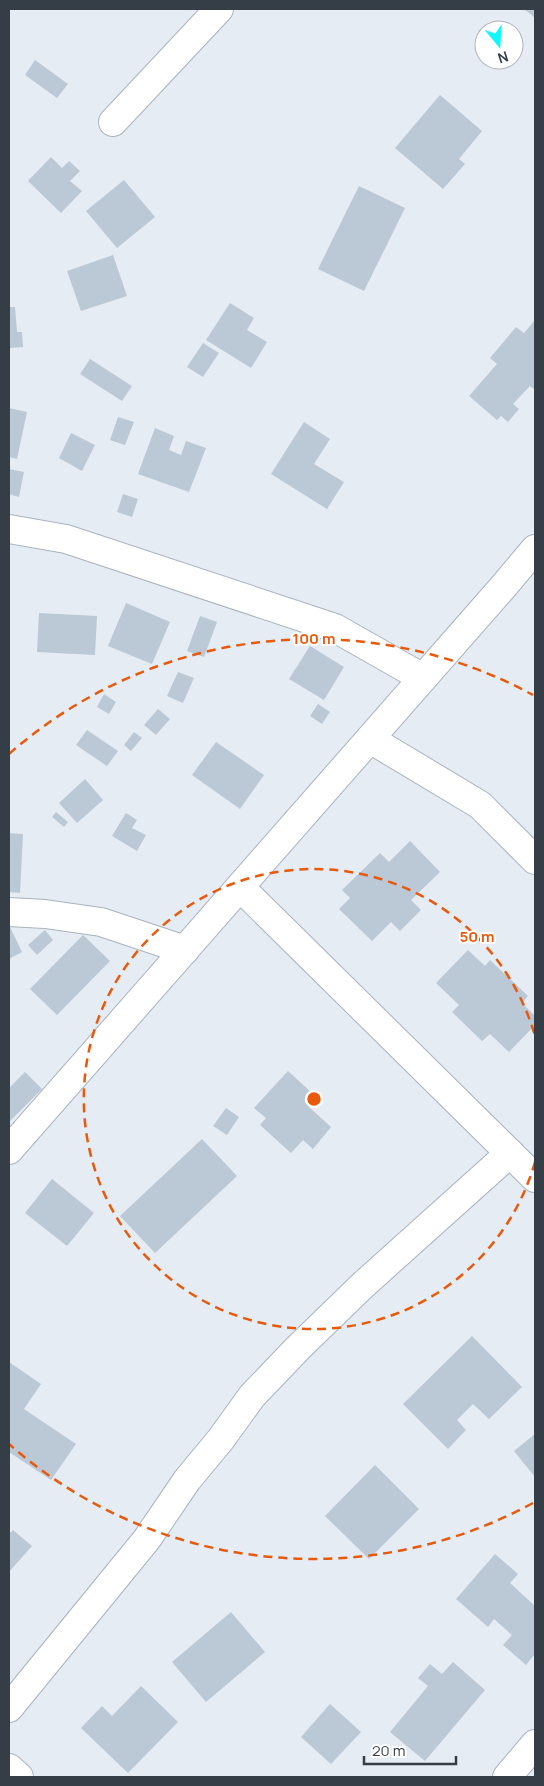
<svg xmlns="http://www.w3.org/2000/svg" width="544" height="1786" font-family="Manrope,sans-serif">
<style>
.building{fill:#bbc8d5}
.lines{fill:none;stroke-linecap:round;stroke-linejoin:round}
.street-casing{stroke:#a8b3bf;stroke-width:30}
.street{stroke:#fff;stroke-width:28}
.ring{fill:none;stroke:#e8590c;stroke-width:2.5;stroke-dasharray:9 6}
.centre{fill:#e8590c;stroke:#fff;stroke-width:2.5}
.ring-label{font-size:15px;text-anchor:middle;font-weight:bold;fill:#e8590c;stroke:#fff;stroke-width:4;stroke-linejoin:round;paint-order:stroke}
</style>
<rect width="100%" height="100%" fill="#e6ecf3"/>
<g class="building">
<path d="M 524,9 L 535,9 L 535,18 Z"/>
<path d="M 35,60 L 68,84 L 57,98 L 25,75 Z"/>
<path d="M 440,95 L 482,131 L 459,159 L 465,164 L 443,189 L 395,148 Z"/>
<path d="M 51,157 L 62,168 L 69,161 L 80,171 L 70,181 L 82,191 L 61,213 L 28,181 Z"/>
<path d="M 124,180 L 155,217 L 117,248 L 86,211 Z"/>
<path d="M 359,186 L 405,208 L 364,291 L 318,269 Z"/>
<path d="M 113,255 L 127,296 L 81,311 L 67,271 Z"/>
<path d="M 230,303 L 254,318 L 247,330 L 267,342 L 251,368 L 206,340 Z"/>
<path d="M 9,307 L 15,307 L 17,332 L 22,332 L 23,347 L 9,348 Z"/>
<path d="M 535,320 L 535,390 L 530,386 L 513,404 L 519,409 L 508,422 L 501,416 L 497,420 L 469,396 L 497,364 L 490,358 L 516,327 L 524,333 Z"/>
<path d="M 203,343 L 219,353 L 203,377 L 187,367 Z"/>
<path d="M 90,359 L 132,386 L 122,401 L 80,374 Z"/>
<path d="M 9,408 L 27,412 L 17,459 L 9,457 Z"/>
<path d="M 118,417 L 134,422 L 125,445 L 110,440 Z"/>
<path d="M 304,422 L 330,439 L 314,464 L 344,482 L 327,509 L 271,474 Z"/>
<path d="M 155,428 L 174,436 L 169,450 L 181,455 L 186,441 L 206,448 L 189,492 L 138,474 Z"/>
<path d="M 71,433 L 95,445 L 82,471 L 59,458 Z"/>
<path d="M 9,469 L 24,472 L 19,497 L 9,494 Z"/>
<path d="M 123,494 L 138,499 L 132,517 L 117,512 Z"/>
<path d="M 126,603 L 170,622 L 152,664 L 108,646 Z"/>
<path d="M 39,613 L 97,616 L 95,655 L 37,652 Z"/>
<path d="M 200,616 L 217,622 L 204,657 L 187,651 Z"/>
<path d="M 310,646 L 344,667 L 324,700 L 289,679 Z"/>
<path d="M 178,672 L 194,678 L 183,703 L 167,696 Z"/>
<path d="M 104,694 L 116,702 L 109,714 L 97,707 Z"/>
<path d="M 318,704 L 330,712 L 322,724 L 310,716 Z"/>
<path d="M 158,709 L 170,719 L 156,735 L 144,725 Z"/>
<path d="M 87,730 L 118,751 L 107,766 L 76,745 Z"/>
<path d="M 134,732 L 142,738 L 131,751 L 124,745 Z"/>
<path d="M 216,742 L 264,775 L 240,809 L 192,775 Z"/>
<path d="M 85,779 L 103,800 L 77,823 L 59,803 Z"/>
<path d="M 56,812 L 68,822 L 64,827 L 52,817 Z"/>
<path d="M 126,813 L 137,820 L 132,828 L 146,835 L 137,851 L 112,836 Z"/>
<path d="M 9,833 L 23,834 L 20,893 L 9,892 Z"/>
<path d="M 410,841 L 440,872 L 411,900 L 421,910 L 400,931 L 391,922 L 372,941 L 339,909 L 350,898 L 342,890 L 380,853 L 389,862 Z"/>
<path d="M 9,925 L 22,952 L 9,959 Z"/>
<path d="M 45,930 L 53,940 L 37,955 L 28,945 Z"/>
<path d="M 83,935 L 110,961 L 57,1015 L 30,989 Z"/>
<path d="M 468,950 L 485,966 L 490,960 L 528,996 L 522,1003 L 535,1016 L 535,1025 L 509,1052 L 490,1034 L 482,1041 L 452,1012 L 459,1005 L 436,983 Z"/>
<path d="M 288,1071 L 312,1093 L 309,1107 L 331,1127 L 313,1149 L 303,1140 L 291,1153 L 260,1125 L 266,1118 L 254,1108 Z"/>
<path d="M 25,1072 L 42,1089 L 9,1122 L 9,1088 Z"/>
<path d="M 226,1108 L 239,1117 L 227,1135 L 213,1126 Z"/>
<path d="M 202,1139 L 237,1176 L 155,1253 L 120,1216 Z"/>
<path d="M 52,1179 L 94,1213 L 67,1246 L 25,1213 Z"/>
<path d="M 472,1336 L 522,1387 L 489,1419 L 473,1404 L 457,1420 L 466,1430 L 448,1449 L 403,1404 Z"/>
<path d="M 9,1362 L 41,1384 L 24,1409 L 76,1444 L 51,1480 L 9,1452 Z"/>
<path d="M 535,1434 L 535,1477 L 514,1451 Z"/>
<path d="M 375,1465 L 419,1509 L 369,1559 L 325,1516 Z"/>
<path d="M 13,1530 L 32,1546 L 9,1572 L 9,1534 Z"/>
<path d="M 495,1554 L 518,1574 L 510,1583 L 535,1606 L 535,1634 L 534,1635 L 535,1637 L 535,1654 L 526,1665 L 503,1645 L 512,1635 L 494,1619 L 488,1627 L 456,1599 Z"/>
<path d="M 231,1612 L 265,1652 L 206,1702 L 172,1662 Z"/>
<path d="M 453,1662 L 485,1690 L 425,1761 L 390,1732 L 428,1686 L 418,1678 L 430,1664 L 442,1674 Z"/>
<path d="M 141,1686 L 178,1722 L 128,1773 L 81,1728 L 102,1706 L 112,1716 Z"/>
<path d="M 330,1704 L 361,1732 L 331,1764 L 301,1737 Z"/>
</g>
<g class="lines">
<defs>
<g id="street">
<path d="M 113,122 L 219,9"/>
<path d="M 9,529 L 66,539 L 335,628 L 423,678"/>
<path d="M 370,739 L 480,805 L 535,860"/>
<path d="M 240,887 L 535,1178"/>
<path d="M 9,912 L 45,914 L 101,922 L 185,950"/>
<path d="M 9,1150 L 503,587 L 535,549"/>
<path d="M 9,1708 L 147,1539 L 187,1480 L 221,1439 L 252,1396 L 298,1348 L 363,1285 L 510,1153"/>
<path d="M 9,1768 L 19,1777"/>
<path d="M 507,1777 L 535,1744"/>
</g>
</defs>
<use href="#street" class="street-casing"/>
<use href="#street" class="street"/>
</g>
<g class="ring">
<path d="M535 1162A230 230 0 1 1 535 1036"/>
<path d="M533 1503A460 460 0 0 1 9 1444M9 754A460 460 0 0 1 533 695"/>
</g>
<circle cx="314" cy="1099" r="8" class="centre"/>
<g class="ring-label">
<text x="314" y="644">100 m</text>
<text x="477" y="942">50 m</text>
</g>
<rect width="544" height="1786" fill="none" stroke="#353e46" stroke-width="20"/>
<g transform="translate(499 45) rotate(162)"><circle r="24" fill="#ffffff" stroke="#aeb2b5"/>
<path d="M0-4L9 19L0 12L-9 19Z" fill="#12f7fe"/>
<text y="-8" font-size="14" font-weight="bold" text-anchor="middle" fill="#353e46">N</text>
</g>
<path d="M364 1756v8h92v-8" fill="none" stroke="#353e46" stroke-width="2.5"/>
<text x="372" y="1756" font-size="15" fill="#353e46" stroke="#ffffff" stroke-width="4" paint-order="stroke">20 m</text>
</svg>
